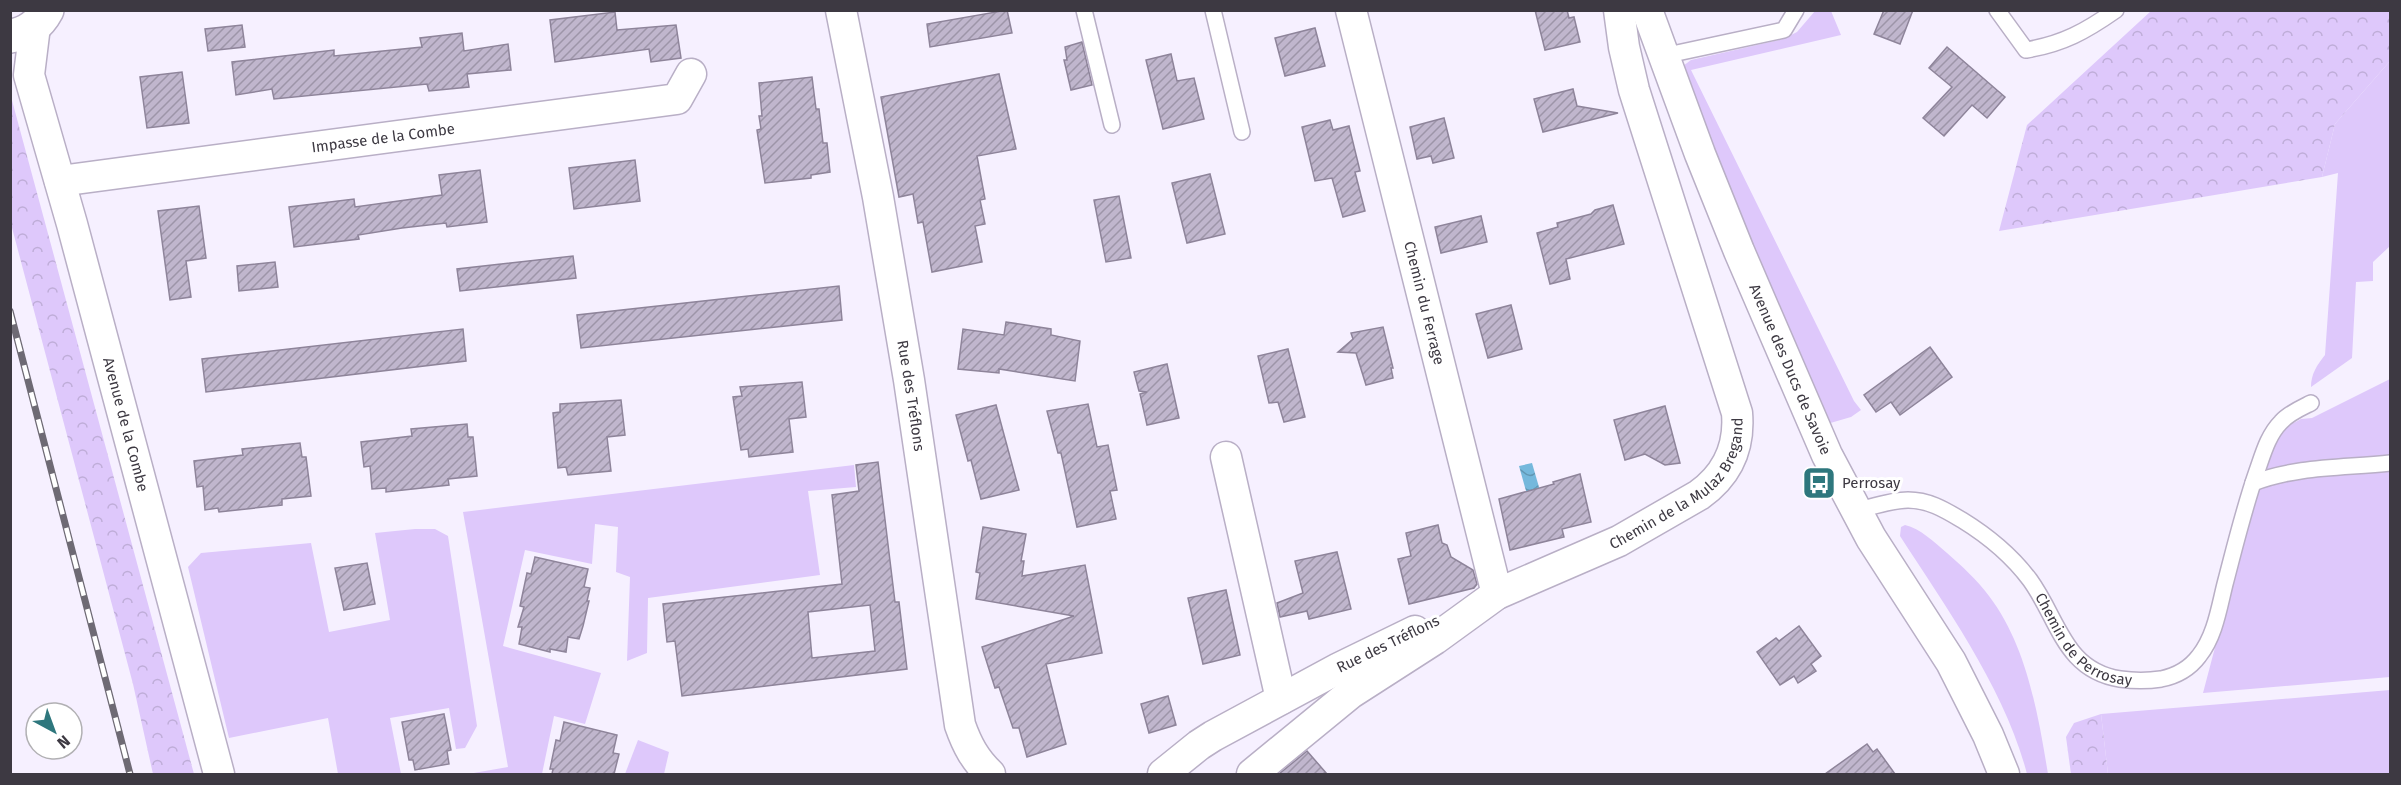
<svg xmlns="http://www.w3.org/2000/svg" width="2401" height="785" font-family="'Fira Sans',sans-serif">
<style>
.grass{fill:#dec8fb}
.forest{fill:url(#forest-crowns)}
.water{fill:url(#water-waves)}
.building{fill:url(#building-hatch);stroke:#8e849a;stroke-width:1.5;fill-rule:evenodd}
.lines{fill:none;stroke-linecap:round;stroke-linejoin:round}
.lane-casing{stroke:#b9afc6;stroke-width:18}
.street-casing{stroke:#b9afc6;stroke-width:33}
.secondary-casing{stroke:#b9afc6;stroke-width:36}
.lane{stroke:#fff;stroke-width:15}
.street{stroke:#fff;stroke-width:30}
.secondary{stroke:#fff;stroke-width:33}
.rail-casing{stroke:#6e6a74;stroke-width:7}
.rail{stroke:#fff;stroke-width:4.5;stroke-dasharray:14;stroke-linecap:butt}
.labels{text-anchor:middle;stroke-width:6;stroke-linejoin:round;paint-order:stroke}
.street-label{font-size:15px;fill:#3d3942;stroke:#fff}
.poi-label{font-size:15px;fill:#3d3942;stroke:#fff;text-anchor:start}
</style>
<defs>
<pattern id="forest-crowns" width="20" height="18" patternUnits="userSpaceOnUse" patternTransform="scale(1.5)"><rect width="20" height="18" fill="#dec8fb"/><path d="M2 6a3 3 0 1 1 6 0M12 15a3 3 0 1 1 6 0" fill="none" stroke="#bfadd8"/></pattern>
<pattern id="water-waves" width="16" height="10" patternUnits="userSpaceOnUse" patternTransform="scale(1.5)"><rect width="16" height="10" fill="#75b8dc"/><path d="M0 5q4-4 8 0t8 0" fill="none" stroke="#6197b4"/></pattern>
<pattern id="building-hatch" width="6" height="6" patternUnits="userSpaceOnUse" patternTransform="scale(1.5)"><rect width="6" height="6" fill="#c0b6cd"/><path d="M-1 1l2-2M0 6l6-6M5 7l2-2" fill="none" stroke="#9d95a8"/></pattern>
</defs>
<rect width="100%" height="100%" fill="#f6f0ff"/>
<g class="grass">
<path d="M 1815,11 L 1831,11 L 1841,35 L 1691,70 L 1854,401 L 1861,410 L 1851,417 L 1827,424 L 1753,251 L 1683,66 L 1691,60 L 1783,39 L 1797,32 Z"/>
<path d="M 2390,61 L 2390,246 L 2373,262 L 2373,281 L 2356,282 L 2352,358 L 2311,387 C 2311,374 2317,365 2325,355 L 2338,173 L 2322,177 L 2335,124 Z"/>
<path d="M 2390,379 L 2390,677 L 2203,693 L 2253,503 L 2267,463 L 2278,437 L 2288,426 L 2301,419 L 2312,418 Z"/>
<path d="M 854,465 L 856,487 L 808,491 L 820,575 L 648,598 L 647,653 L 627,661 L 630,577 L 616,572 L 618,527 L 595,524 L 592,564 L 525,550 L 503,646 L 601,673 L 585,724 L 554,716 L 542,774 L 468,774 L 508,767 L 463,512 Z"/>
<path d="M 1905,525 C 1920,528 1935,543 1947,553 C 1962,566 1977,580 1989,596 C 2027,646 2038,714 2048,774 L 2027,774 C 2005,689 1947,609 1900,536 L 1901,527 Z"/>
<path d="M 415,529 L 435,529 L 448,536 L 477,726 L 465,748 L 456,749 L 449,708 L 390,718 L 401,774 L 338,774 L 328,718 L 229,738 L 188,567 L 201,553 L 311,543 L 329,632 L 390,620 L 375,533 Z"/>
<path d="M 2390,690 L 2390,774 L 2108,774 L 2101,714 Z"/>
<path d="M 638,740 L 669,752 L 664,774 L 625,774 Z"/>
</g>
<g class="forest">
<path d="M 2151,11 L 2390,11 L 2390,61 L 2335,124 L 2322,177 L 1999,231 L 2027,125 Z"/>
<path d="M 10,93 L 191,763 L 194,774 L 153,774 L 133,684 L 11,224 Z"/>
<path d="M 2101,714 L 2108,774 L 2071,774 L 2066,737 L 2074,723 Z"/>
</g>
<path class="water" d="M 1532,463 L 1541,494 L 1528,498 L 1519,466 Z"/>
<g class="building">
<path d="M 1007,10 L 1012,33 L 930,47 L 927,24 Z"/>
<path d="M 1535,10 L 1567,10 L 1569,18 L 1574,17 L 1580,42 L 1545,50 Z"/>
<path d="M 1884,10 L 1913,10 L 1900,44 L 1874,34 Z"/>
<path d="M 615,12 L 617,30 L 676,25 L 681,58 L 651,62 L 649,49 L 555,62 L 550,20 Z"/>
<path d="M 242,25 L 245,47 L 208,51 L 205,29 Z"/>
<path d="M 1315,28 L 1325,66 L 1285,76 L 1275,38 Z"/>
<path d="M 462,33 L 464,51 L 508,44 L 511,70 L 467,74 L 469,87 L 429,91 L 427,84 L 274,99 L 272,89 L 236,95 L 232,62 L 334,50 L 334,56 L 422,47 L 420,38 Z"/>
<path d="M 1082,42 L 1092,85 L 1071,90 L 1064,60 L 1067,60 L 1065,47 Z"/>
<path d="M 1947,47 L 2005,97 L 1987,118 L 1972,105 L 1944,136 L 1923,118 L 1952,87 L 1929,68 Z"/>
<path d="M 1171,54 L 1177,81 L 1194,78 L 1204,119 L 1163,129 L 1146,60 Z"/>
<path d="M 182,72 L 189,123 L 147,128 L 140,77 Z"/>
<path d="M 999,74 L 1016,149 L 977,156 L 985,199 L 980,200 L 985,224 L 975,226 L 982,262 L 932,272 L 923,222 L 918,223 L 913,194 L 899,197 L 881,97 Z"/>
<path d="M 812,77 L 816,109 L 819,109 L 823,143 L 827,143 L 830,172 L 811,175 L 811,178 L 765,183 L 757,130 L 761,129 L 759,116 L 762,116 L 759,83 Z"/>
<path d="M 1573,89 L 1577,106 L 1618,113 L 1543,132 L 1534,99 Z"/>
<path d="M 1444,118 L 1454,158 L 1433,163 L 1431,156 L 1417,159 L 1410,127 Z"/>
<path d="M 1330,120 L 1333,130 L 1349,126 L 1360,171 L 1355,172 L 1365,211 L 1343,217 L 1332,178 L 1315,181 L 1302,127 Z"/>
<path d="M 635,160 L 640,201 L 574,209 L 569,168 Z"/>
<path d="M 480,170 L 487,222 L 447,227 L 446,223 L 402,228 L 358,235 L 359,239 L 294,247 L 289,207 L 354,199 L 355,207 L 442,195 L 439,175 Z"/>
<path d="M 1210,174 L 1225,234 L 1187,243 L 1172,183 Z"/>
<path d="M 1119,196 L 1131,258 L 1106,262 L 1094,200 Z"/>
<path d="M 1613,205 L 1624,244 L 1566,259 L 1570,279 L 1550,284 L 1537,233 L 1558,227 L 1557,223 L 1591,214 L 1595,210 Z"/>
<path d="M 199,206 L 206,258 L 186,261 L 191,297 L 170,300 L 158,211 Z"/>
<path d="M 1481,216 L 1487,242 L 1441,253 L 1435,227 Z"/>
<path d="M 573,256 L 576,278 L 460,291 L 457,269 Z"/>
<path d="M 275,262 L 278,287 L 239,291 L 237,266 Z"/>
<path d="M 839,286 L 842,320 L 581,348 L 577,315 Z"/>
<path d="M 1511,305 L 1522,349 L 1488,358 L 1476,314 Z"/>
<path d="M 1006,322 L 1051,329 L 1051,335 L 1080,341 L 1075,381 L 999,369 L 999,373 L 958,369 L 963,329 L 1004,335 Z"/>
<path d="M 1383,327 L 1393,368 L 1391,368 L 1393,378 L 1366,385 L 1356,353 L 1338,352 L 1353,339 L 1351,333 Z"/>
<path d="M 463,329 L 466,361 L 206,392 L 202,359 Z"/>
<path d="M 1930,347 L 1952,377 L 1900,415 L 1891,402 L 1876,412 L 1864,395 Z"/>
<path d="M 1288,349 L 1305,417 L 1284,422 L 1278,402 L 1269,403 L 1258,356 Z"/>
<path d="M 1167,364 L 1179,418 L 1147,425 L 1140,394 L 1147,392 L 1139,391 L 1134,372 Z"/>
<path d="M 802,382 L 806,417 L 789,419 L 793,452 L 749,457 L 748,449 L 741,450 L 733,397 L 742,396 L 740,387 Z"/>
<path d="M 621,400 L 625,435 L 607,437 L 611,471 L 568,475 L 566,467 L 558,468 L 553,413 L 560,412 L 560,404 Z"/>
<path d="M 1088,404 L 1097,447 L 1108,445 L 1117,490 L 1110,491 L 1116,519 L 1077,527 L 1061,453 L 1058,453 L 1047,411 Z"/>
<path d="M 996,405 L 1019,490 L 981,499 L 971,460 L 968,461 L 956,415 Z"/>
<path d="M 1665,406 L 1680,463 L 1665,465 L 1645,454 L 1625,460 L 1614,420 Z"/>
<path d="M 467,424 L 468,437 L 473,437 L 477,476 L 448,479 L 449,485 L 386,492 L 386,488 L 372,489 L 370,466 L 364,467 L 361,442 L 412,436 L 411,429 Z"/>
<path d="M 300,443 L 302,457 L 306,457 L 311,496 L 282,499 L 282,505 L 219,512 L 218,508 L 205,510 L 203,486 L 197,487 L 194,461 L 243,455 L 242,449 Z"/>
<path d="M 878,462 L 895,602 L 899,602 L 907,669 L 682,696 L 675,641 L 667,642 L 663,604 L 842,584 L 832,495 L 859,491 L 856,465 ZM 870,605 L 875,651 L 812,658 L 808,612 Z"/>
<path d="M 1580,474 L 1591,522 L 1562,529 L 1564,537 L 1510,550 L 1499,499 L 1554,484 L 1553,482 Z"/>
<path d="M 1438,525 L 1442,543 L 1447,545 L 1451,557 L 1473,570 L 1477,584 L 1474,588 L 1409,604 L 1398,559 L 1411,556 L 1406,533 Z"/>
<path d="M 983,527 L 1026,534 L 1021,561 L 1024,561 L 1022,576 L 1085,565 L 1102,653 L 1046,664 L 1066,744 L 1027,757 L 1019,728 L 1013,728 L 999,687 L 995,688 L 982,647 L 1074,616 L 976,599 L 980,573 L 976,572 Z"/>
<path d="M 1337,552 L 1351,609 L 1309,619 L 1307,611 L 1280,617 L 1277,603 L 1303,593 L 1295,561 Z"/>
<path d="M 535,557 L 588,569 L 584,587 L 590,588 L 587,601 L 589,601 L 583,626 L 579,639 L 568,637 L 566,652 L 550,649 L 550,652 L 519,644 L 522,627 L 518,627 L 524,607 L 520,606 L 527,573 L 531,574 Z"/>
<path d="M 367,563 L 375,604 L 344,610 L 335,568 Z"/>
<path d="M 1226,590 L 1240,655 L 1203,664 L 1188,598 Z"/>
<path d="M 1799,626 L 1821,656 L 1811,664 L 1816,671 L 1798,683 L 1794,676 L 1780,685 L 1757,652 L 1776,638 L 1779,641 Z"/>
<path d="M 1168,696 L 1176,725 L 1149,733 L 1141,704 Z"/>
<path d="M 444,714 L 451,750 L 447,751 L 449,764 L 415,770 L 413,760 L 409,760 L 402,722 Z"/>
<path d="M 564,722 L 617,735 L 613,753 L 619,754 L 614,774 L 552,774 L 553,769 L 550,769 L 556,740 L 560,741 Z"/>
<path d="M 1867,744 L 1873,752 L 1877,749 L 1895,774 L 1825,774 Z"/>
<path d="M 1307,751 L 1327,774 L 1279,774 Z"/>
</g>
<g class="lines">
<defs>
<g id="lane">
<path d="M 1084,10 L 1112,125"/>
<path d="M 1213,10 L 1242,132"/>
<path d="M 1997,10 L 2026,50 C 2063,44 2086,31 2116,10"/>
<path d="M 1663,56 L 1784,30 L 1796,10"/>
<path d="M 2253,483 C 2296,466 2345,468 2390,463"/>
<path id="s1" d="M 1855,511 C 1872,507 1891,500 1908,500 C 1929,500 1945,510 1962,520 C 1988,536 2012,556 2030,580 C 2059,620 2064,670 2120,679 C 2134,681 2148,681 2161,679 C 2176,676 2190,668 2199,656 C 2215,636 2219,608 2225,584 C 2235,546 2244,508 2257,471 C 2263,454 2268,435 2281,422 C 2289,413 2301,408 2311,403"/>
</g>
<g id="street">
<path id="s2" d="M 841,10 L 878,197 L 909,380 L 960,725 C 967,745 975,760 990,774"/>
<path id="s3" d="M 1351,10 L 1497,594"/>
<path id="s4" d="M 1647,10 L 1700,154 L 1739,251 L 1827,455 L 1871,538 L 1951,662 L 1988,735 L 2004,774"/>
<path id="s5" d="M 35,26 L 29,75 L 72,224 L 219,774"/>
<path id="s6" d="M 60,181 L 677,99 L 691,74"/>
<path d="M 1226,457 L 1281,699"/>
<path d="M 1163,774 L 1199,745 L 1213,736 L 1339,668 L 1415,631"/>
<path id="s7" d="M 1252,774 L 1351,693 L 1435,639 L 1497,594 L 1619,541 L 1699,495 C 1727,475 1740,448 1737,413 L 1634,90 L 1624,47 L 1619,10"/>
</g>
<path id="secondary" d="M 10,36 C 27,34 39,25 47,10"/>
</defs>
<use href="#lane" class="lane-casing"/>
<use href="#street" class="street-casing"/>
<use href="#secondary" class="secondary-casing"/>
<use href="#lane" class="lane"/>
<use href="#street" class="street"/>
<use href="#secondary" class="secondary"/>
<defs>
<path id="rail" d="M 10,311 L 130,774"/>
</defs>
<use href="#rail" class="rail-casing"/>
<use href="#rail" class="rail"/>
</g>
<defs>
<symbol id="bus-square" viewBox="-11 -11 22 22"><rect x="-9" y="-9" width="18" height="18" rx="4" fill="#2e777d" stroke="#fff"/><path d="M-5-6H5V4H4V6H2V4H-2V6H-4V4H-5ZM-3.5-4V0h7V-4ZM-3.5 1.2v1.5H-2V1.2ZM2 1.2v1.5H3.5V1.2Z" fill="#fff"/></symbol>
</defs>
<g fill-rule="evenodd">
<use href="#bus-square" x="1800" y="464" width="38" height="38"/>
</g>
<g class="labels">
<g class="street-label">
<text dy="5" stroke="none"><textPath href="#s6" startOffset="326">Impasse de la Combe</textPath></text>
<text dy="5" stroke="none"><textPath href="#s3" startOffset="302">Chemin du Ferrage</textPath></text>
<text dy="5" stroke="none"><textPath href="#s4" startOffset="387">Avenue des Ducs de Savoie</textPath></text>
<text dy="5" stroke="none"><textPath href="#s2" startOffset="392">Rue des Tréflons</textPath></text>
<text dy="5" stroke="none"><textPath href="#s5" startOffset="412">Avenue de la Combe</textPath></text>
<text dy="5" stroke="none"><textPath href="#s7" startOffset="524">Chemin de la Mulaz Bregand</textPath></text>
<text dy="5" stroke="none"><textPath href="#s1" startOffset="288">Chemin de Perrosay</textPath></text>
<text transform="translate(1388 644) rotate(-26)" y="5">Rue des Tréflons</text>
</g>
<g class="poi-label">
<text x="1842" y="488">Perrosay</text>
</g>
</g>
<rect width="2401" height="785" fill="none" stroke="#3d3942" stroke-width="24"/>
<g transform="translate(54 731) rotate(139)"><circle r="28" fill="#ffffff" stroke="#b1b0b3" stroke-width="1.5"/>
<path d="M0-4.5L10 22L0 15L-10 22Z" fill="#2e777d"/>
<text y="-9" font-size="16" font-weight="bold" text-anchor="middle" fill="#3d3942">N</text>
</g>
</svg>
